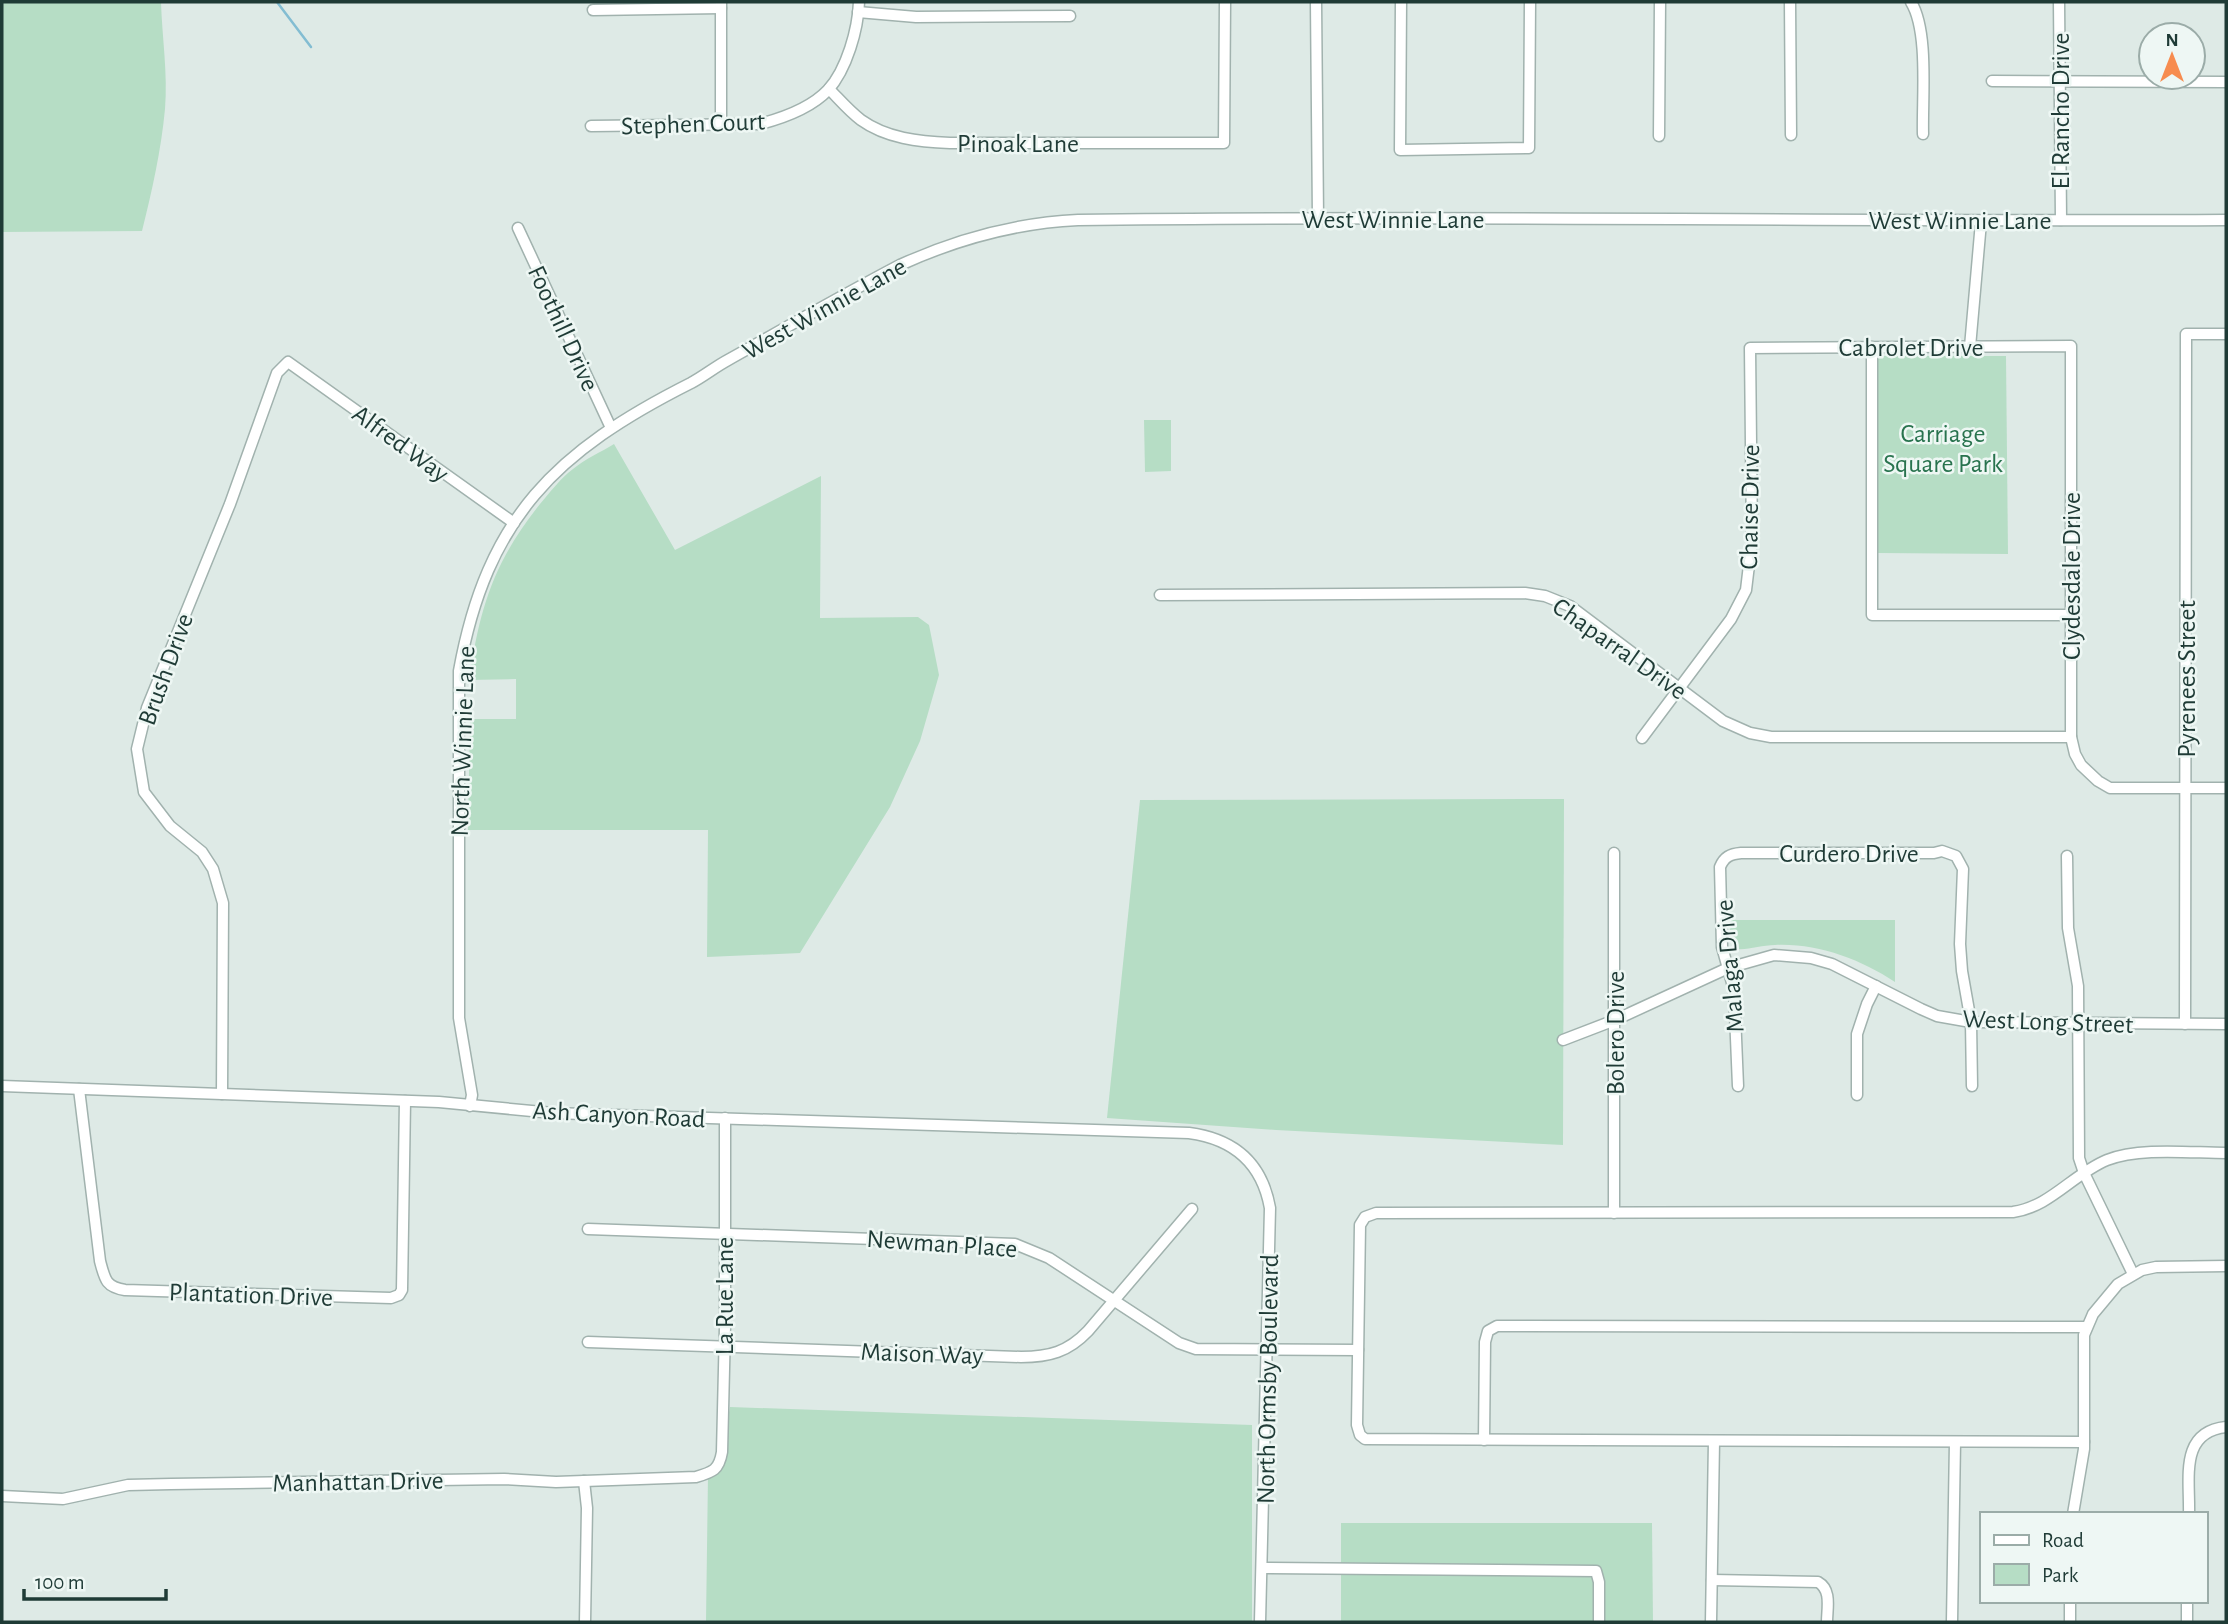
<svg xmlns="http://www.w3.org/2000/svg" width="2228" height="1624" font-family="'Alegreya Sans',sans-serif">
<style>
.green{fill:#b6ddc5}
.lines{fill:none;stroke-linecap:round;stroke-linejoin:round}
.stream{stroke:#83bdd2;stroke-width:2.5}
.minor-casing{stroke:#a1b2ae;stroke-width:13}
.minor{stroke:#fff;stroke-width:10}
.labels{text-anchor:middle;stroke-width:5;stroke-linejoin:round;paint-order:stroke}
.street-label{font-size:26px;fill:#1f3b36;stroke:#eef7f4}
.park-label{font-size:26px;fill:#28734e;stroke:#eef7f4}
</style>
<rect width="100%" height="100%" fill="#deeae6"/>
<g class="green">
<path d="M 2,2 L 161,2 C 162,37 168,74 165,109 C 161,151 152,191 142,231 L 2,232 Z"/>
<path d="M 1877,356 L 2006,356 L 2008,554 L 1878,553 Z"/>
<path d="M 1144,420 L 1171,420 L 1171,471 L 1145,472 Z"/>
<path d="M 614,444 L 675,550 L 821,476 L 820,618 L 918,617 L 929,625 L 939,675 L 920,741 L 890,807 L 800,953 L 707,957 L 708,830 L 468,830 L 470,719 L 516,719 L 516,679 L 469,680 C 480,607 493,563 540,504 C 550,492 561,478 573,469 C 585,459 601,452 614,444 Z"/>
<path d="M 1564,799 L 1563,1145 L 1276,1130 L 1107,1118 L 1140,800 Z"/>
<path d="M 1731,920 L 1895,920 L 1895,982 C 1860,959 1817,943 1775,945 C 1762,945 1749,950 1737,949 L 1736,944 L 1729,942 Z"/>
<path d="M 730,1407 L 1252,1425 L 1252,1622 L 706,1622 L 708,1475 L 722,1452 Z"/>
<path d="M 1341,1523 L 1652,1523 L 1653,1622 L 1341,1622 Z"/>
</g>
<g class="lines">
<path class="stream" d="M 277,2 L 311,47"/>
<defs>
<g id="minor">
<path d="M 721,2 L 721,124"/>
<path d="M 1316,2 L 1318,219"/>
<path d="M 1401,2 L 1400,150 L 1529,148 L 1530,2"/>
<path d="M 1790,2 L 1791,135"/>
<path d="M 1911,2 C 1929,31 1922,99 1923,134"/>
<path d="M 2059,2 L 2061,220"/>
<path d="M 593,10 L 721,8"/>
<path d="M 858,12 L 916,17 L 1070,16"/>
<path d="M 1992,81 L 2226,82"/>
<path d="M 829,89 C 839,99 849,111 861,120 C 886,138 919,142 950,143 L 1224,143 L 1225,2"/>
<path d="M 591,126 L 760,124 C 783,118 811,108 828,90 C 847,69 858,29 859,2"/>
<path d="M 1659,136 L 1660,2"/>
<path d="M 518,228 L 611,428"/>
<path d="M 1872,347 L 1872,615 L 2071,615"/>
<path d="M 1970,347 L 1981,222"/>
<path d="M 1160,595 L 1525,593 L 1545,596 L 1570,606 L 1723,721 L 1750,733 L 1771,737 L 2071,737"/>
<path d="M 1642,738 L 1731,619 L 1746,590 L 1752,540 L 1750,348 L 2071,346 L 2071,737 L 2075,754 L 2081,765 L 2098,781 L 2110,788 L 2226,788"/>
<path d="M 1614,853 L 1614,1213"/>
<path d="M 2067,856 L 2068,928 L 2078,986 L 2079,1158 L 2084,1173 L 2133,1274"/>
<path d="M 2185,1024 L 2186,334 L 2226,334"/>
<path d="M 1563,1040 L 1615,1020 L 1728,968 L 1774,955 L 1811,958 L 1832,964 L 1921,1009 L 1937,1016 L 1971,1022 L 2226,1024"/>
<path d="M 2,1086 L 439,1102 L 553,1113 L 1189,1133 C 1234,1139 1262,1163 1270,1208 L 1260,1622"/>
<path d="M 1738,1086 L 1734,990 L 1722,947 L 1720,867 C 1724,857 1730,854 1741,853 L 1934,853 L 1942,851 L 1956,856 L 1963,869 L 1960,944 L 1962,971 L 1971,1022 L 1972,1086"/>
<path d="M 79,1089 L 100,1261 C 105,1280 106,1287 125,1290 L 391,1298 L 399,1295 L 402,1290 L 405,1101"/>
<path d="M 222,1094 L 223,903 L 213,869 L 202,852 L 170,826 L 144,792 L 137,749 L 147,708 L 230,504 L 277,373 L 288,362 L 514,523"/>
<path d="M 1857,1095 L 1857,1034 L 1867,1004 L 1876,986"/>
<path d="M 470,1106 L 472,1095 L 459,1018 L 459,671 C 487,517 556,451 691,383 C 704,376 715,367 728,360 C 785,328 841,296 900,265 C 957,239 1015,223 1078,220 C 1461,215 1843,222 2226,220"/>
<path d="M 588,1229 L 1015,1244 L 1049,1258 L 1179,1343 L 1196,1349 L 1358,1350"/>
<path d="M 588,1342 L 1021,1357 C 1049,1357 1068,1352 1088,1331 L 1192,1209"/>
<path d="M 1484,1440 L 1485,1342 L 1488,1331 L 1497,1326 L 2086,1327"/>
<path d="M 2084,1442 L 1365,1439 L 1360,1435 L 1357,1425 L 1360,1225 L 1365,1217 L 1376,1213 L 2013,1212 C 2050,1207 2073,1174 2107,1160 C 2140,1147 2191,1153 2226,1153"/>
<path d="M 584,1481 L 587,1508 L 585,1622"/>
<path d="M 2,1496 L 63,1499 L 128,1485 L 171,1484 L 504,1479 L 556,1482 L 696,1477 C 713,1472 719,1470 722,1452 L 725,1327 L 725,1118"/>
<path d="M 2073,1514 L 2084,1449 L 2084,1335 L 2093,1314 L 2118,1284 L 2142,1270 L 2156,1267 L 2226,1266"/>
<path d="M 2189,1514 C 2190,1478 2179,1432 2226,1427"/>
<path d="M 1262,1568 L 1596,1571 L 1599,1582 L 1599,1622"/>
<path d="M 1712,1580 L 1818,1582 C 1832,1590 1827,1608 1827,1622"/>
<path d="M 1711,1622 L 1714,1441"/>
<path d="M 1952,1622 L 1955,1442"/>
<path d="M 2070,1622 L 2070,1601"/>
<path d="M 2187,1622 L 2187,1601"/>
</g>
</defs>
<use href="#minor" class="minor-casing"/>
<use href="#minor" class="minor"/>
</g>
<g class="labels">
<g class="street-label">
<text transform="translate(2060 111) rotate(-90)" y="9">El Rancho Drive</text>
<text transform="translate(693 123) rotate(-2)" y="9">Stephen Court</text>
<text x="1018" y="152">Pinoak Lane</text>
<text x="1393" y="228">West Winnie Lane</text>
<text x="1960" y="229">West Winnie Lane</text>
<text transform="translate(824 308) rotate(-29)" y="9">West Winnie Lane</text>
<text transform="translate(564 328) rotate(65)" y="9">Foothill Drive</text>
<text x="1911" y="356">Cabrolet Drive</text>
<text transform="translate(401 443) rotate(36)" y="9">Alfred Way</text>
<text transform="translate(1749 507) rotate(-89)" y="9">Chaise Drive</text>
<text transform="translate(2071 576) rotate(-90)" y="9">Clydesdale Drive</text>
<text transform="translate(1620 648) rotate(35)" y="9">Chaparral Drive</text>
<text transform="translate(165 669) rotate(-70)" y="9">Brush Drive</text>
<text transform="translate(2186 679) rotate(-90)" y="9">Pyrenees Street</text>
<text transform="translate(462 741) rotate(-88)" y="9">North Winnie Lane</text>
<text x="1849" y="862">Curdero Drive</text>
<text transform="translate(1729 966) rotate(-95)" y="9">Malaga Drive</text>
<text transform="translate(2048 1021) rotate(2)" y="9">West Long Street</text>
<text transform="translate(1615 1033) rotate(-90)" y="9">Bolero Drive</text>
<text transform="translate(619 1114) rotate(3)" y="9">Ash Canyon Road</text>
<text transform="translate(942 1243) rotate(4)" y="9">Newman Place</text>
<text transform="translate(251 1294) rotate(2)" y="9">Plantation Drive</text>
<text transform="translate(724 1296) rotate(-90)" y="9">La Rue Lane</text>
<text transform="translate(922 1353) rotate(2)" y="9">Maison Way</text>
<text transform="translate(1267 1379) rotate(-89)" y="9">North Ormsby Boulevard</text>
<text transform="translate(358 1481) rotate(-1)" y="9">Manhattan Drive</text>
</g>
<g class="park-label">
<text x="1943" y="442">Carriage<tspan x="1943" dy="30">Square Park</tspan></text>
</g>
</g>
<rect width="2228" height="1624" fill="none" stroke="#1f3b36" stroke-width="7"/>
<rect x="1980" y="1512" width="228" height="91" fill="#eef7f4" stroke="#9baca8" stroke-width="2"/>
<rect x="1994" y="1535" width="35" height="10" fill="#ffffff" stroke="#9baca8" stroke-width="2"/>
<text x="2042" y="1547" font-size="21" fill="#1f3b36">Road</text>
<rect x="1994" y="1564" width="35" height="21" fill="#b6ddc5" stroke="#9baca8" stroke-width="2"/>
<text x="2042" y="1582" font-size="21" fill="#1f3b36">Park</text>
<g transform="translate(2172 56)"><circle r="33" fill="#eef7f4" stroke="#9baca8" stroke-width="2"/>
<path d="M0-5L12 26L0 18L-12 26Z" fill="#f78c4f"/>
<text y="-10" font-size="19" font-weight="bold" text-anchor="middle" fill="#1f3b36">N</text>
</g>
<path d="M24 1589v10h142v-10" fill="none" stroke="#1f3b36" stroke-width="3.5"/>
<text x="35" y="1589" font-size="21" fill="#1f3b36" stroke="#eef7f4" stroke-width="5" paint-order="stroke">100 m</text>
</svg>
